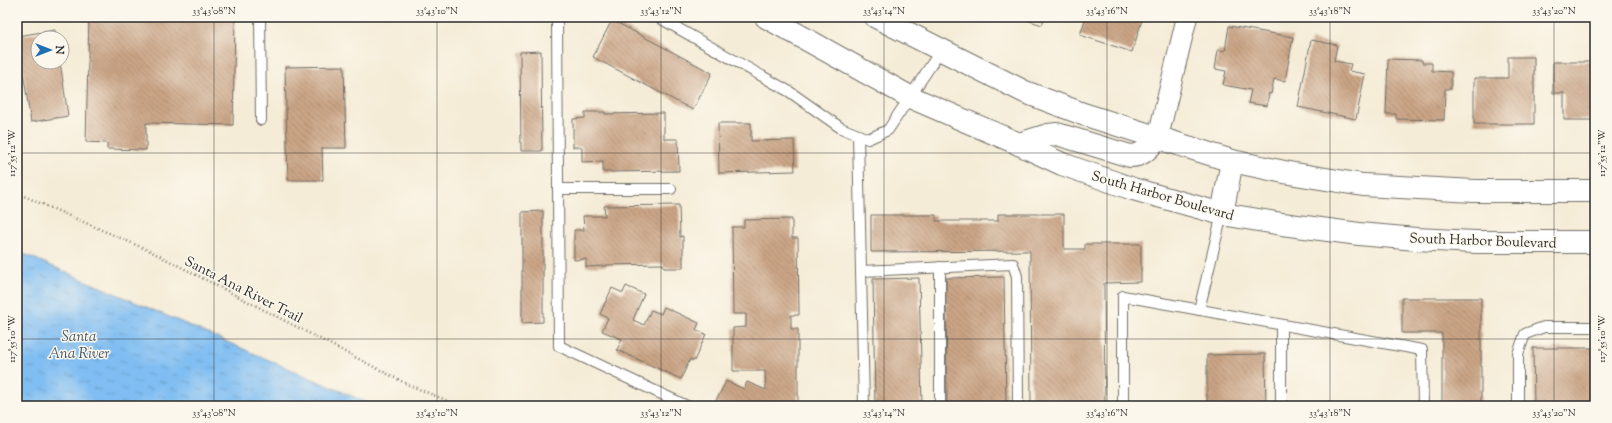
<svg xmlns="http://www.w3.org/2000/svg" width="1612" height="423" font-family="'Sorts Mill Goudy',serif">
<style>
.water{fill:url(#water-ripples);stroke:#55748e}
.building{fill:url(#building-back-hatch)}
.lines{fill:none;stroke-linecap:round;stroke-linejoin:round}
.service-casing{stroke:#726f67;stroke-width:12}
.minor-casing{stroke:#726f67;stroke-width:22}
.primary-casing{stroke:#726f67;stroke-width:24}
.path{stroke:#726f67;stroke-width:2.5;stroke-dasharray:1 3;stroke-linecap:butt}
.service{stroke:#fff;stroke-width:10}
.minor{stroke:#fff;stroke-width:20}
.primary{stroke:#fff;stroke-width:22}
.ticks{fill:none;stroke:#2b2b2b;stroke-width:1;stroke-opacity:0.45}
.labels{text-anchor:middle;stroke-width:3;stroke-linejoin:round;paint-order:stroke}
.street-label{font-size:14px;fill:#2b2b2b;stroke:#fbf7ec}
.water-label{font-size:15px;font-style:italic;fill:#445767;stroke:#fbf7ec}
.neatline{fill:none;stroke:#2b2b2b;stroke-width:1.5}
.ticks-label{font-size:10px;text-anchor:middle;fill:#2b2b2b}
</style>
<defs>
<pattern id="water-ripples" width="26" height="14" patternUnits="userSpaceOnUse"><rect width="26" height="14" fill="#7fbdf2"/><path d="M2 4q2-2 4 0t4 0M15 11q2-2 4 0t4 0" fill="none" stroke="#689ac4"/></pattern>
<pattern id="building-back-hatch" width="6" height="6" patternUnits="userSpaceOnUse"><rect width="6" height="6" fill="#caa485"/><path d="M-1 5l2 2M0 0l6 6M5-1l2 2" fill="none" stroke="#a4866d"/></pattern>
</defs>
<rect width="100%" height="100%" fill="#fbf7ec"/>
<filter id="ink" filterUnits="userSpaceOnUse"><feTurbulence type="fractalNoise" baseFrequency=".025" numOctaves="2"/><feDisplacementMap in="SourceGraphic" scale="8" xChannelSelector="R" yChannelSelector="G"/><feConvolveMatrix kernelMatrix="1 2 1 2 8 2 1 2 1" color-interpolation-filters="sRGB"/></filter>
<filter id="wash" filterUnits="userSpaceOnUse"><feTurbulence type="fractalNoise" baseFrequency=".012" numOctaves="4" result="noise"/><feDisplacementMap in="SourceGraphic" scale="16" xChannelSelector="R" yChannelSelector="G"/><feGaussianBlur stdDeviation="0.9" result="paint"/><feColorMatrix in="noise" values="0 0 0 0 0 0 0 0 0 0 0 0 0 0 0 0 0 1.4 0 .05"/><feComposite in="paint" operator="in"/></filter>
<g filter="url(#wash)">
<rect width="100%" height="100%" fill="#f5ecd7"/>
<path class="water" d="M 17,251 L 375,406 L 17,406 Z"/>
<g id="blocks">
<g class="building">
<path d="M 89,17 L 235,17 L 233,125 L 146,123 L 146,150 L 107,149 L 107,143 L 86,142 Z"/>
<path d="M 1018,17 L 1045,17 L 1042,25 Z"/>
<path d="M 1086,17 L 1143,17 L 1132,52 L 1080,35 Z"/>
<path d="M 612,20 L 712,73 L 693,110 L 593,57 Z"/>
<path d="M 1229,26 L 1293,37 L 1285,81 L 1274,79 L 1271,94 L 1269,93 L 1267,106 L 1248,103 L 1251,90 L 1223,85 L 1226,71 L 1215,69 L 1218,50 L 1225,51 Z"/>
<path d="M 55,30 L 56,38 L 38,38 L 38,62 L 60,62 L 68,116 L 31,122 L 23,72 L 17,73 L 17,36 Z"/>
<path d="M 1311,40 L 1337,45 L 1334,61 L 1351,64 L 1349,71 L 1365,74 L 1356,119 L 1298,107 Z"/>
<path d="M 541,51 L 542,151 L 521,151 L 520,52 Z"/>
<path d="M 1508,57 L 1534,57 L 1534,124 L 1474,124 L 1474,78 L 1508,78 Z"/>
<path d="M 1388,59 L 1422,60 L 1422,63 L 1432,63 L 1432,71 L 1451,72 L 1451,89 L 1445,89 L 1444,120 L 1396,119 L 1396,114 L 1386,114 Z"/>
<path d="M 1553,62 L 1592,62 L 1592,65 L 1595,65 L 1595,120 L 1564,120 L 1564,93 L 1553,93 Z"/>
<path d="M 344,66 L 346,148 L 322,148 L 323,180 L 288,180 L 285,67 Z"/>
<path d="M 585,112 L 605,112 L 605,114 L 664,113 L 664,139 L 678,139 L 679,171 L 603,172 L 603,161 L 582,162 L 582,147 L 573,147 L 573,119 L 585,118 Z"/>
<path d="M 718,123 L 751,123 L 751,141 L 794,140 L 795,171 L 719,173 Z"/>
<path d="M 679,205 L 680,237 L 683,236 L 683,268 L 664,268 L 663,264 L 606,265 L 606,266 L 586,267 L 586,259 L 574,260 L 574,230 L 584,230 L 583,216 L 605,216 L 604,206 Z"/>
<path d="M 543,211 L 543,322 L 522,323 L 522,212 Z"/>
<path d="M 998,214 L 1064,214 L 1064,249 L 1085,249 L 1085,244 L 1141,244 L 1141,282 L 1104,283 L 1105,406 L 1031,406 L 1030,251 L 871,252 L 871,215 L 936,215 L 936,221 L 998,221 Z"/>
<path d="M 792,219 L 792,238 L 798,238 L 799,315 L 791,315 L 791,329 L 798,329 L 798,404 L 791,404 L 791,406 L 721,406 L 715,403 L 726,381 L 744,389 L 747,382 L 766,390 L 765,371 L 733,371 L 733,328 L 746,327 L 746,314 L 733,314 L 732,227 L 744,227 L 744,220 Z"/>
<path d="M 1004,277 L 1006,406 L 947,406 L 946,278 Z"/>
<path d="M 919,278 L 922,406 L 875,406 L 873,279 Z"/>
<path d="M 626,286 L 644,294 L 633,320 L 644,325 L 651,310 L 661,314 L 664,307 L 699,323 L 696,330 L 706,334 L 694,361 L 690,359 L 681,379 L 617,350 L 622,339 L 602,331 L 608,318 L 600,314 L 612,288 L 623,293 Z"/>
<path d="M 1402,298 L 1481,298 L 1481,406 L 1442,406 L 1442,333 L 1402,333 Z"/>
<path d="M 1533,348 L 1595,348 L 1595,406 L 1534,406 Z"/>
<path d="M 1265,354 L 1266,406 L 1207,406 L 1207,355 Z"/>
</g>
</g>
</g>
<g filter="url(#ink)">
<use href="#blocks" fill-opacity="0" stroke="#726f67" stroke-width="1"/>
<g class="lines">
<defs>
<g id="service">
<path d="M 260,17 L 261,120"/>
<path d="M 557,17 L 559,346 L 687,406"/>
<path d="M 658,17 L 790,92 L 841,128 L 868,139 L 888,130 L 941,50"/>
<path d="M 858,135 L 864,406"/>
<path d="M 558,189 L 671,189"/>
<path d="M 940,267 L 940,406"/>
<path d="M 862,271 L 1013,264 L 1017,276 L 1018,406"/>
<path d="M 1199,310 L 1222,214"/>
<path d="M 1281,325 L 1281,406"/>
<path d="M 1123,406 L 1123,296 L 1422,350 L 1423,406"/>
<path d="M 1518,406 L 1518,354 L 1525,334 L 1544,327 L 1595,327"/>
</g>
<path id="minor" d="M 1158,137 L 1187,17"/>
<g id="primary">
<path d="M 766,17 L 910,97 L 1019,144 L 1062,164 L 1133,189 L 1222,214 L 1282,224 L 1359,234 L 1416,239 L 1475,242 L 1595,242"/>
<path d="M 876,17 L 1025,92 L 1083,114 L 1232,161 L 1289,173 L 1363,185 L 1474,191 L 1595,191"/>
<path d="M 1019,144 L 1048,135 L 1057,134 L 1130,156 C 1144,156 1149,147 1158,137"/>
<path d="M 1222,214 L 1232,161"/>
</g>
</defs>
<use href="#service" class="service-casing"/>
<use href="#minor" class="minor-casing"/>
<use href="#primary" class="primary-casing"/>
<path class="path" d="M 17,193 L 150,251 L 409,385 L 460,406"/>
<use href="#service" class="service"/>
<use href="#minor" class="minor"/>
<use href="#primary" class="primary"/>
</g>
</g>
<path class="ticks" d="M 214,17 L 214,406M 437,17 L 437,406M 661,17 L 661,406M 884,17 L 884,406M 1107,17 L 1107,406M 1330,17 L 1330,406M 1554,17 L 1554,406M 17,153 L 1595,153M 17,339 L 1595,339"/>
<g class="labels">
<g class="street-label">
<text transform="translate(1163 195) rotate(16)" y="5">South Harbor Boulevard</text>
<text transform="translate(1483 240) rotate(2)" y="5">South Harbor Boulevard</text>
<text transform="translate(244 289) rotate(27)" y="5">Santa Ana River Trail</text>
</g>
<g class="water-label">
<text x="79" y="341">Santa<tspan x="79" dy="17">Ana River</tspan></text>
</g>
</g>
<rect width="1612" height="423" fill="none" stroke="#fbf7ec" stroke-width="44"/>
<g transform="translate(50 50) rotate(90)"><circle r="19" fill="#fbf7ec" stroke="#a8a59f"/>
<path d="M0-3L7 15L0 10L-7 15Z" fill="#1f6fb2"/>
<text y="-6" font-size="11" font-weight="bold" text-anchor="middle" fill="#2b2b2b">N</text>
</g>
<rect x="22" y="22" width="1568" height="379" class="neatline"/>
<g class="ticks-label">
<text x="214" y="14">33°43'08"N</text>
<text x="437" y="14">33°43'10"N</text>
<text x="661" y="14">33°43'12"N</text>
<text x="884" y="14">33°43'14"N</text>
<text x="1107" y="14">33°43'16"N</text>
<text x="1330" y="14">33°43'18"N</text>
<text x="1554" y="14">33°43'20"N</text>
<text transform="translate(1601 153) rotate(-90)" y="4">117°55'12"W</text>
<text transform="translate(11 153) rotate(-90)" y="4">117°55'12"W</text>
<text transform="translate(1601 339) rotate(-90)" y="4">117°55'10"W</text>
<text transform="translate(11 339) rotate(-90)" y="4">117°55'10"W</text>
<text x="214" y="416">33°43'08"N</text>
<text x="437" y="416">33°43'10"N</text>
<text x="661" y="416">33°43'12"N</text>
<text x="884" y="416">33°43'14"N</text>
<text x="1107" y="416">33°43'16"N</text>
<text x="1330" y="416">33°43'18"N</text>
<text x="1554" y="416">33°43'20"N</text>
</g>
</svg>
